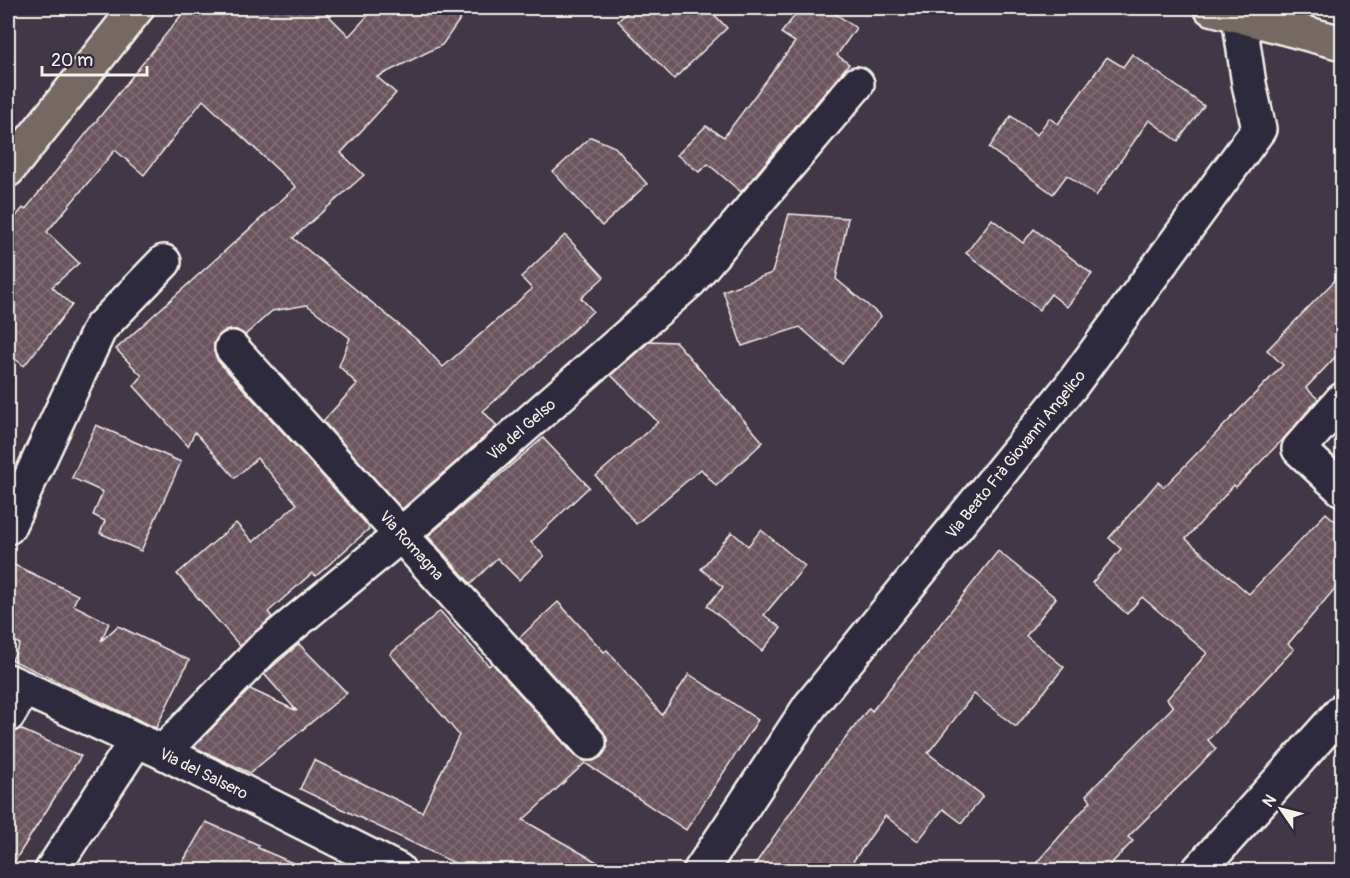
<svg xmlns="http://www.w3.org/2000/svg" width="1350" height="878" font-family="Pangolin,sans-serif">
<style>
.building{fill:url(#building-cross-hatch);stroke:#f4f1e8;stroke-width:1.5}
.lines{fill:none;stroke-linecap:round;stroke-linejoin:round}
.minor-casing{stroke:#f4f1e8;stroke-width:38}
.primary-casing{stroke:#f4f1e8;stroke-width:38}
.minor{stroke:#2f2a3d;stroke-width:33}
.primary{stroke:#766964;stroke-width:33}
.labels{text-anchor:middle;stroke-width:4.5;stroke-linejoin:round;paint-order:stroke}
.street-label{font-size:16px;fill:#f4f1e8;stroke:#2f2a3d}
</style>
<defs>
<pattern id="building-cross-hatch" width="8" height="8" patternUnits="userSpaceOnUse" patternTransform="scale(1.5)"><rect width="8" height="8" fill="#6b545f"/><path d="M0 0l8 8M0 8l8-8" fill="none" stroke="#816d76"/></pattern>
</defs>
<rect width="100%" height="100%" fill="#413747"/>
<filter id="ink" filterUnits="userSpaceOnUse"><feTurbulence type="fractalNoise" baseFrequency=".0167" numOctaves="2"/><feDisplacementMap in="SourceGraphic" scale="12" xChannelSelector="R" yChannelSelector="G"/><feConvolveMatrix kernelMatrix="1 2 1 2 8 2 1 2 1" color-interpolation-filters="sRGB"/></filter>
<g filter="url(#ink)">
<g class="building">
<path d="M 187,8 L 321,8 L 349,36 L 371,12 L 380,8 L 468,8 L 442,45 L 377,77 L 396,93 L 341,153 L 364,175 L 293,238 L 421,343 L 443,367 L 532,289 L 521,277 L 565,235 L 604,277 L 581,298 L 593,311 L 555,348 L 483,411 L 497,426 L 402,509 L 323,421 L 357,384 L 339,366 L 350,338 L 307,305 L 272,311 L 245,335 L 237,330 L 229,330 L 219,335 L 214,343 L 214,351 L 218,361 L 370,528 L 316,576 L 312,573 L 268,612 L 272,617 L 240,646 L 177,574 L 236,523 L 253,542 L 297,504 L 257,458 L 235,478 L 195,432 L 188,446 L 134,386 L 142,376 L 116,349 L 296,187 L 203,100 L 144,175 L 115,150 L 47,232 L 79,263 L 52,287 L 72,305 L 24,366 L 8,353 L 8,226 L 23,208 L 25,210 Z"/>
<path d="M 632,8 L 708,8 L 727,28 L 674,79 L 618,21 Z"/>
<path d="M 801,8 L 827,8 L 856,28 L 837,55 L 849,64 L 741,192 L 708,164 L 699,172 L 677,155 L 706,126 L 724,137 L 795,42 L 781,33 Z"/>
<path d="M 1132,54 L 1204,106 L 1178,141 L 1149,120 L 1096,196 L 1067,175 L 1053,194 L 989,148 L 1011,116 L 1037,135 L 1049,118 L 1058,124 L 1107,57 L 1123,67 Z"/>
<path d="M 591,137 L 615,147 L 647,184 L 602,226 L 553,172 Z"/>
<path d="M 789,214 L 848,218 L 836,279 L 881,316 L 842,364 L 800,327 L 742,346 L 723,291 L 772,273 Z"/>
<path d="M 992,219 L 1023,243 L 1034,229 L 1092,274 L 1067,307 L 1051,294 L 1039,310 L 966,253 Z"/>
<path d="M 1342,273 L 1342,350 L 1306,388 L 1318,399 L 1285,437 L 1236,487 L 1234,485 L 1186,539 L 1249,594 L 1326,513 L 1342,527 L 1342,580 L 1288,644 L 1294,649 L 1208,740 L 1216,749 L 1128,837 L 1133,841 L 1105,870 L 1030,870 L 1091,801 L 1086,795 L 1173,707 L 1167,699 L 1207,653 L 1142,597 L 1127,614 L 1092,583 L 1121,549 L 1109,538 L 1158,482 L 1164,487 L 1283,365 L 1267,350 Z"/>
<path d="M 650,341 L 676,342 L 763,442 L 716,486 L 701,469 L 636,524 L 596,476 L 658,422 L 611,375 Z"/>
<path d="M 96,425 L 181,462 L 141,551 L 100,533 L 105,521 L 93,515 L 103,492 L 72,478 Z"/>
<path d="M 543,438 L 589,487 L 531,542 L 544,556 L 519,580 L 497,558 L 471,584 L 428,536 Z"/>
<path d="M 761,530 L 805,566 L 764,615 L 781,628 L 762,651 L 707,606 L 723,587 L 701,569 L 732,532 L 748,546 Z"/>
<path d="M 998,551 L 1056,598 L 1026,636 L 1064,667 L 1016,727 L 974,694 L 928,753 L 983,796 L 962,823 L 943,809 L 918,841 L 885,816 L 847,870 L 751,870 L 813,780 L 869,708 L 872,711 Z"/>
<path d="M 8,562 L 78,595 L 73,605 L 109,623 L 101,641 L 118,626 L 189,660 L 156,728 L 12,660 L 20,644 L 8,638 Z"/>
<path d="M 558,602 L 604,652 L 607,650 L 662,715 L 689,674 L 758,720 L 686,830 L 585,763 L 523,820 L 611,870 L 469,870 L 300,789 L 314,760 L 422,812 L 459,735 L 390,654 L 440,611 L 489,666 L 492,663 L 575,756 L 584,761 L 592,761 L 601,757 L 607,748 L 607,739 L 603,731 L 519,638 Z"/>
<path d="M 299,644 L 347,693 L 250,773 L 194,747 L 250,689 L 297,711 L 264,674 Z"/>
<path d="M 20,729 L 81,756 L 9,870 L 8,870 L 8,743 L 14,732 Z"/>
<path d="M 206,822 L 259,845 L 258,848 L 309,870 L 178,870 Z"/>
</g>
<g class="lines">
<defs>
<g id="minor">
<path d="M 232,348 L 589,743"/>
<path d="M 1342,400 L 1299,449 L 1342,489"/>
<path d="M 8,527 L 100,328 L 164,262"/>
<path d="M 8,681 L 163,752 L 398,870"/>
<path d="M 8,715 L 24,688"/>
<path d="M 163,752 L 264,648 L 402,534 L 690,281 L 857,84"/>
<path d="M 52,870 L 136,741"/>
<path d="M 701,870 L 810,706 L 1071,386 L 1259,129 L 1249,84 L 1239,16"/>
<path d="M 1199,870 L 1342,711"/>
</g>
<g id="primary">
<path d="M 1211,8 L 1342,43"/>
<path d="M 8,170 L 137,8"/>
</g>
</defs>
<use href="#minor" class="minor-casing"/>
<use href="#primary" class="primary-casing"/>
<use href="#minor" class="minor"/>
<use href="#primary" class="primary"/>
</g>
</g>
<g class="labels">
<g class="street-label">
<text transform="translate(521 429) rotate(-41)" y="6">Via del Gelso</text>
<text transform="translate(1015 454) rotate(-51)" y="6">Via Beato Frà Giovanni Angelico</text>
<text transform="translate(412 545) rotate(48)" y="6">Via Romagna</text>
<text transform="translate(204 773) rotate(26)" y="6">Via del Salsero</text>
</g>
</g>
<rect width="1350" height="878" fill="none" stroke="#2f2a3d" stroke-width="30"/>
<rect x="15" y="15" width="1320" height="848" fill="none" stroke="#f4f1e8" stroke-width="2" filter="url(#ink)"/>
<g transform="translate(1281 809) rotate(305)" stroke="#2f2a3d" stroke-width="4.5" paint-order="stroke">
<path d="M0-4.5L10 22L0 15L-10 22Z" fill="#f4f1e8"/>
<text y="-9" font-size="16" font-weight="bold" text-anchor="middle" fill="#f4f1e8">N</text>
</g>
<path d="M42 66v9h105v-9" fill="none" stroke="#f4f1e8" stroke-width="3"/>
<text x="51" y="66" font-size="18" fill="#f4f1e8" stroke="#2f2a3d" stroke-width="4.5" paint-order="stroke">20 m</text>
</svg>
